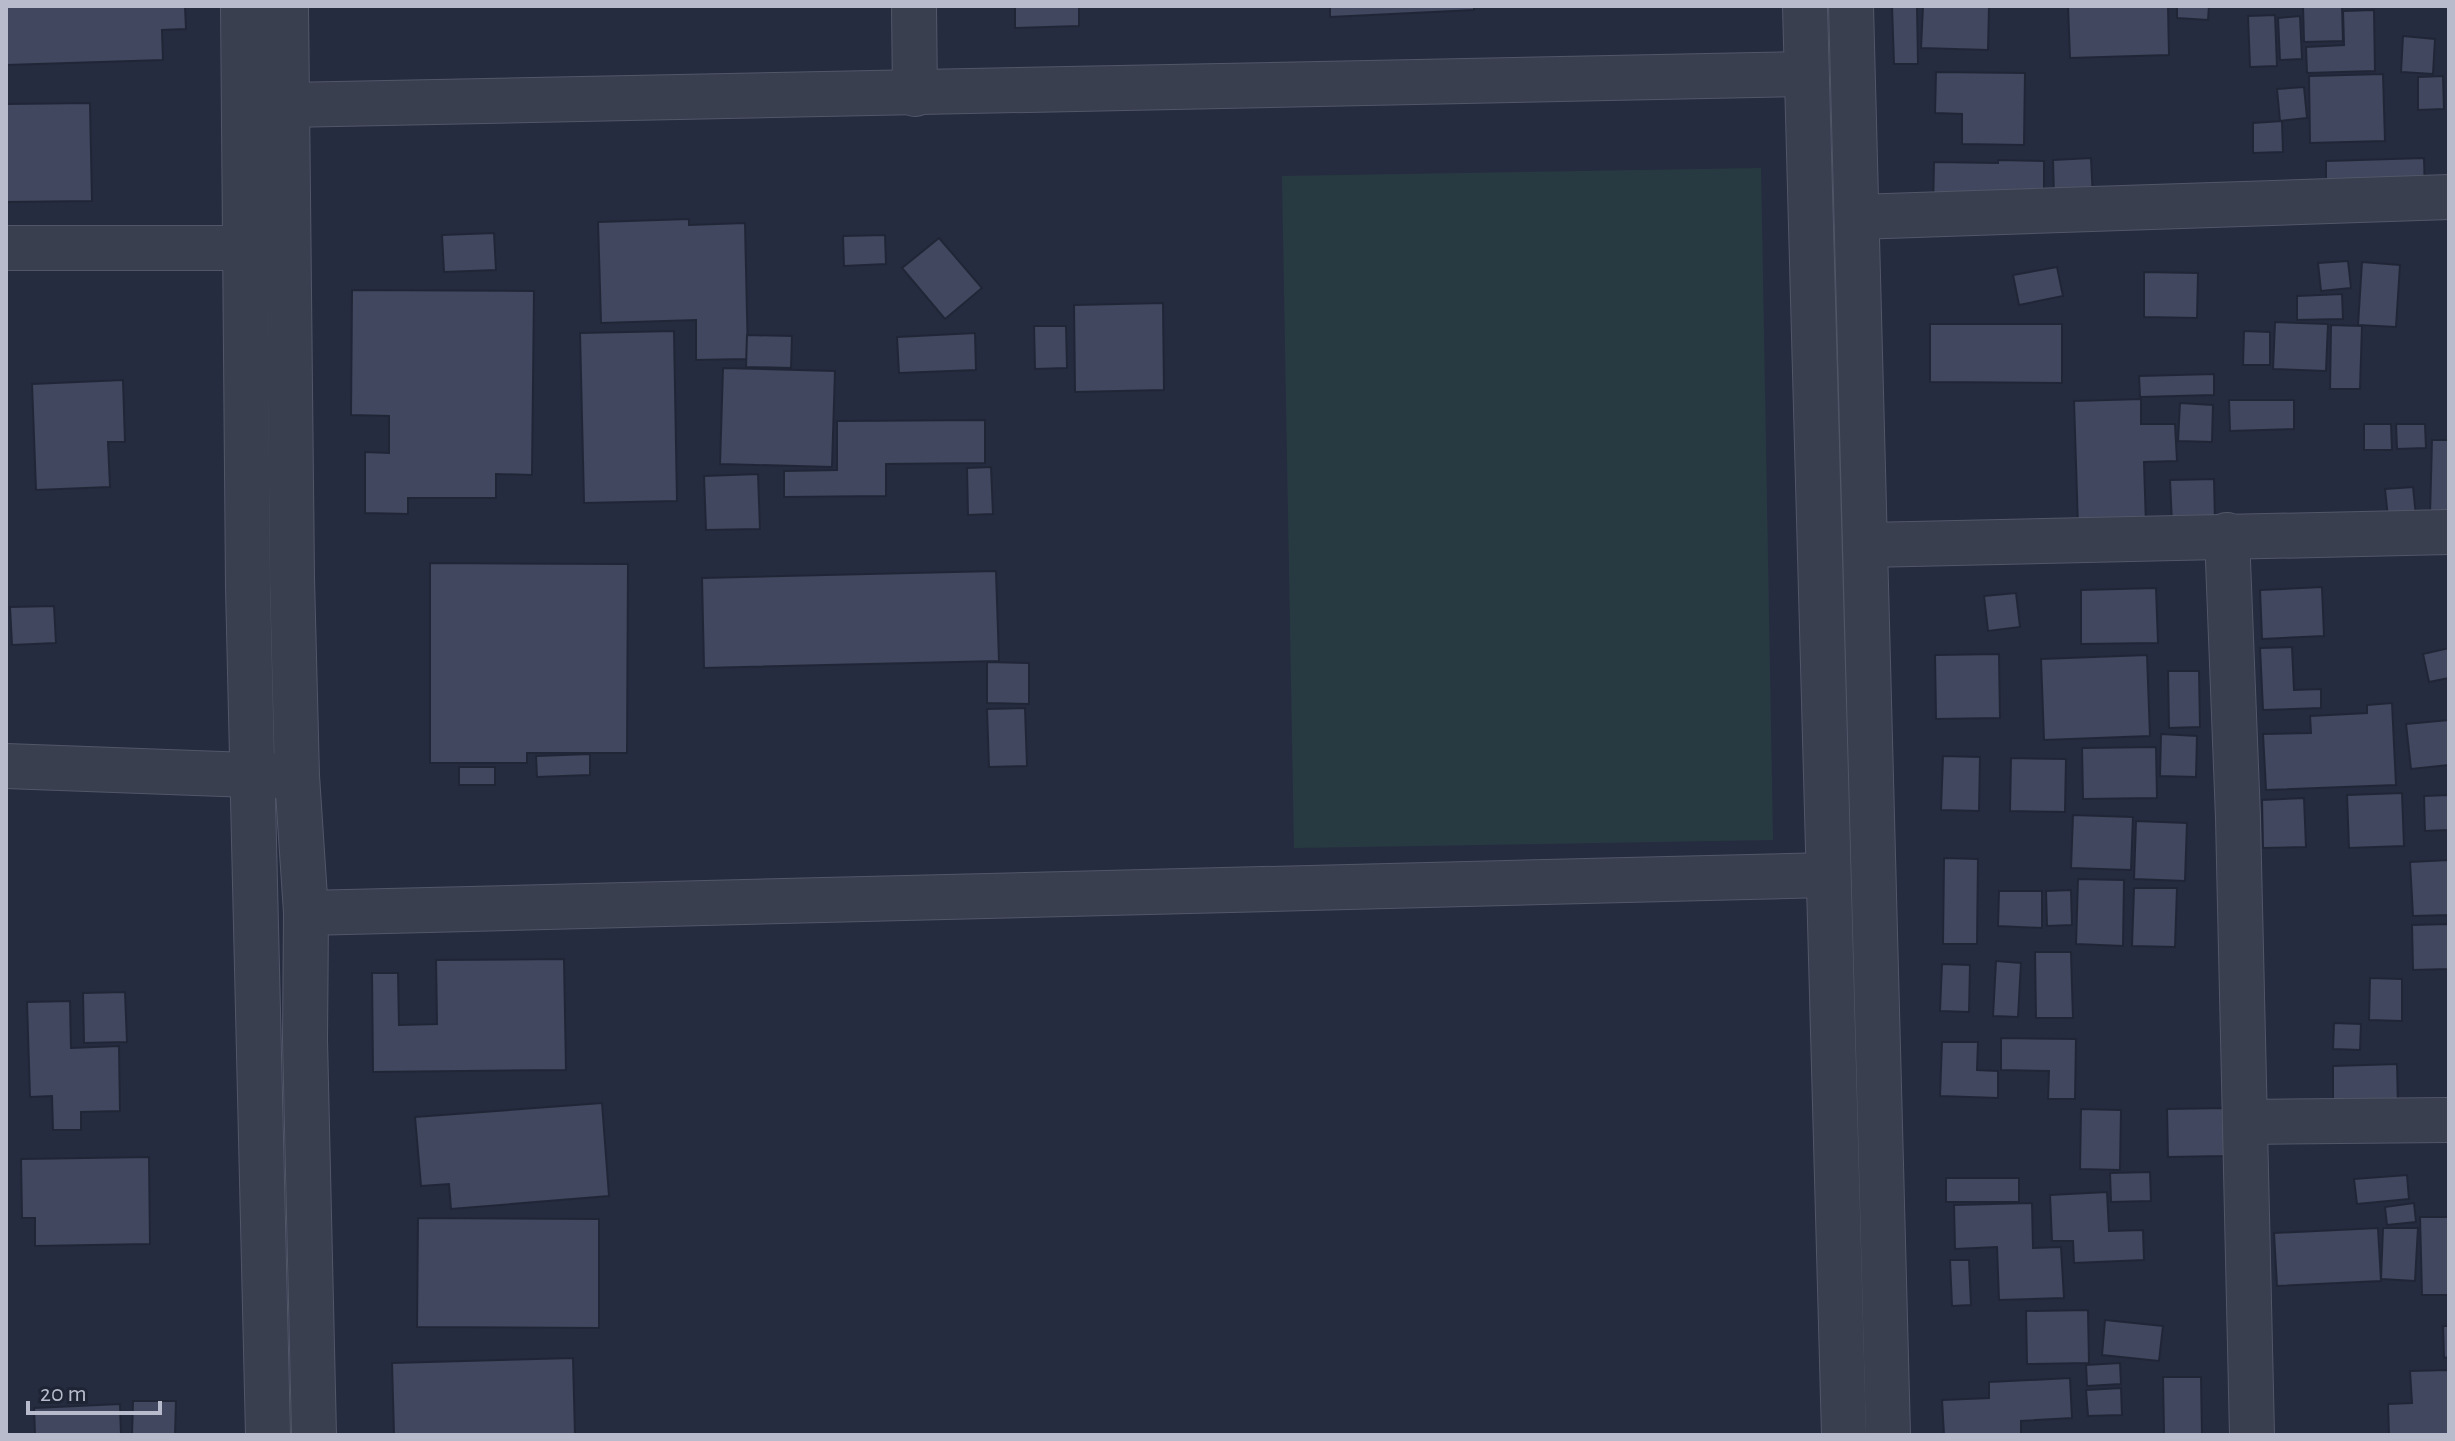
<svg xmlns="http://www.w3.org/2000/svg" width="2455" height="1441" font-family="'Alegreya Sans',sans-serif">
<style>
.green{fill:#283a41}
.building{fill:#40475e;stroke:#212637;stroke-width:2}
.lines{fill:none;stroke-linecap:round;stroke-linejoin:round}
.minor-casing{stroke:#525768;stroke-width:46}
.minor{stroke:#3a3f50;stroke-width:44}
</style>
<rect width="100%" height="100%" fill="#262c40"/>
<path class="green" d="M 1761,168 L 1773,840 L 1294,848 L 1282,176 Z"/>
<g class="building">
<path d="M 6,6 L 185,6 L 186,29 L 162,30 L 163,60 L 6,65 Z"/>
<path d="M 1015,6 L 1079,6 L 1079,26 L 1015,28 Z"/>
<path d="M 1330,6 L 1474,6 L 1474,10 L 1330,17 Z"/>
<path d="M 1892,6 L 1917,6 L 1918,64 L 1894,64 Z"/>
<path d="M 1923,6 L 1989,6 L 1988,50 L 1921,48 Z"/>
<path d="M 2068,6 L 2168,6 L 2169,55 L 2070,58 Z"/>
<path d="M 2177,6 L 2209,6 L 2208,20 L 2177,18 Z"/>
<path d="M 2303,6 L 2342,6 L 2343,41 L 2304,42 Z"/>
<path d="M 2374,10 L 2375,71 L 2307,73 L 2306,47 L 2344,45 L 2343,11 Z"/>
<path d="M 2275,15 L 2277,66 L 2250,67 L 2248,16 Z"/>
<path d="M 2300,16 L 2302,59 L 2280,60 L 2278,18 Z"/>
<path d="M 2403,36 L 2435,39 L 2433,74 L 2401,72 Z"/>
<path d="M 1936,72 L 2025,73 L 2024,145 L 1962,144 L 1962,114 L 1935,113 Z"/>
<path d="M 2383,74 L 2385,141 L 2310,143 L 2309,76 Z"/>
<path d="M 2443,76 L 2444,109 L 2418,110 L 2418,77 Z"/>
<path d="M 2304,87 L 2307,118 L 2280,121 L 2277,89 Z"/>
<path d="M 90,103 L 92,201 L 6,202 L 6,104 Z"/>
<path d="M 2282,121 L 2283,152 L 2253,153 L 2253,123 Z"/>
<path d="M 2091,158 L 2093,198 L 2054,199 L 2053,160 Z"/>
<path d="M 2424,158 L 2425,193 L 2326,196 L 2326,161 Z"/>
<path d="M 1998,160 L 2044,161 L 2044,212 L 1933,210 L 1934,162 L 1998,163 Z"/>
<path d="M 689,219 L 689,225 L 745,223 L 748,359 L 696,360 L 696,320 L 601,323 L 598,222 Z"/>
<path d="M 494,233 L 496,270 L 444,272 L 442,235 Z"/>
<path d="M 885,235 L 886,264 L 844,266 L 843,236 Z"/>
<path d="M 939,238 L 982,288 L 945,319 L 902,268 Z"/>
<path d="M 2348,261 L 2351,288 L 2321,291 L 2318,263 Z"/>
<path d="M 2362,262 L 2400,265 L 2396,327 L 2358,325 Z"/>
<path d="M 2057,267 L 2063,296 L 2019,305 L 2013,275 Z"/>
<path d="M 2144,272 L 2198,273 L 2197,318 L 2144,317 Z"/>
<path d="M 352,290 L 534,291 L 532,475 L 496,474 L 496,498 L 408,498 L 408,514 L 365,513 L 365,452 L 389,453 L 389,416 L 351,415 Z"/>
<path d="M 2342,294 L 2343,319 L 2297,320 L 2297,296 Z"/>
<path d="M 1163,303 L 1164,390 L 1075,392 L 1074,305 Z"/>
<path d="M 2275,322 L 2328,324 L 2326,371 L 2273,369 Z"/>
<path d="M 1930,324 L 2062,324 L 2062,383 L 1930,382 Z"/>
<path d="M 2331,325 L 2362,326 L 2360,389 L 2330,389 Z"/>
<path d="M 1034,326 L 1066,326 L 1067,368 L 1035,369 Z"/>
<path d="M 674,331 L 677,501 L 584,503 L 580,333 Z"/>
<path d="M 2244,331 L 2270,332 L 2270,365 L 2243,365 Z"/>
<path d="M 975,333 L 976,370 L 899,373 L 897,337 Z"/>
<path d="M 747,335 L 792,336 L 791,368 L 746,367 Z"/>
<path d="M 723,368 L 835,371 L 832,467 L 720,464 Z"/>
<path d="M 2214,374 L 2214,395 L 2140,397 L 2139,376 Z"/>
<path d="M 123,380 L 125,442 L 108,442 L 110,487 L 36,490 L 32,384 Z"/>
<path d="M 2141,399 L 2141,424 L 2175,424 L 2177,461 L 2144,462 L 2146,525 L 2078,527 L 2074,401 Z"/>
<path d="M 2229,400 L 2294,400 L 2294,429 L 2230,431 Z"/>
<path d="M 2180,403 L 2213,405 L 2212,442 L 2178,441 Z"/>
<path d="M 985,420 L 985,463 L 886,464 L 886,496 L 784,497 L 784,471 L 837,470 L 837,421 Z"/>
<path d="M 2364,424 L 2391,424 L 2392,450 L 2364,450 Z"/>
<path d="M 2396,424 L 2425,424 L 2426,448 L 2397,449 Z"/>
<path d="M 2432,440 L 2449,440 L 2449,515 L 2430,515 Z"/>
<path d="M 991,467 L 993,514 L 968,515 L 967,468 Z"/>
<path d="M 758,474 L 760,529 L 706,530 L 704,476 Z"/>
<path d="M 2214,479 L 2215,522 L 2172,524 L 2170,480 Z"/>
<path d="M 2413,487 L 2416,516 L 2388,518 L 2385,489 Z"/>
<path d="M 430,563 L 628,564 L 627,753 L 527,753 L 527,763 L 430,763 Z"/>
<path d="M 996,571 L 999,661 L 704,668 L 702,578 Z"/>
<path d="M 2322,587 L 2324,636 L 2262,639 L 2260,590 Z"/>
<path d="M 2156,588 L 2158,643 L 2081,644 L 2081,590 Z"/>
<path d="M 2016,593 L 2020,627 L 1988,631 L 1984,596 Z"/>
<path d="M 54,606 L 56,643 L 12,645 L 10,607 Z"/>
<path d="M 2292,647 L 2294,690 L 2321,689 L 2321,708 L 2263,710 L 2260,648 Z"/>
<path d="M 2449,648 L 2449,678 L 2429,682 L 2423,654 Z"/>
<path d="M 1999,654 L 2000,718 L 1936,719 L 1935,655 Z"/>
<path d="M 2147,655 L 2150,736 L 2044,740 L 2041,659 Z"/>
<path d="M 987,662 L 1029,663 L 1029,704 L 987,703 Z"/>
<path d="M 2168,671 L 2199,671 L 2200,727 L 2169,728 Z"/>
<path d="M 2392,703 L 2396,785 L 2266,790 L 2263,734 L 2311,733 L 2310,716 L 2367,713 L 2367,705 Z"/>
<path d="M 1025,708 L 1027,766 L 989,767 L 987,709 Z"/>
<path d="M 2449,720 L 2449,765 L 2411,769 L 2406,724 Z"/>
<path d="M 2161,734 L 2197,736 L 2196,777 L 2160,776 Z"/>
<path d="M 2156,747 L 2157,798 L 2083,799 L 2082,748 Z"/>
<path d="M 590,754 L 590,775 L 537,777 L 536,756 Z"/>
<path d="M 1943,756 L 1980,757 L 1979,811 L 1941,810 Z"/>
<path d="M 2011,758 L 2066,759 L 2065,812 L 2010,811 Z"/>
<rect x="459" y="767" width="36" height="18"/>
<path d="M 2402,793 L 2404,846 L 2349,848 L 2347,795 Z"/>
<path d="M 2449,795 L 2449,830 L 2425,831 L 2424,796 Z"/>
<path d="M 2304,798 L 2306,847 L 2263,848 L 2262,800 Z"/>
<path d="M 2073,815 L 2133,817 L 2131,870 L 2071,868 Z"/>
<path d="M 2136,821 L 2187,823 L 2185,881 L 2134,879 Z"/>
<path d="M 1944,858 L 1978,859 L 1977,944 L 1943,944 Z"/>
<path d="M 2449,860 L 2449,915 L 2413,916 L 2410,862 Z"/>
<path d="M 2078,879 L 2124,880 L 2123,946 L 2076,944 Z"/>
<path d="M 2134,888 L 2177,888 L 2175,947 L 2132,946 Z"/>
<path d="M 2071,890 L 2072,925 L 2047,926 L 2046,891 Z"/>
<path d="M 1999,891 L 2042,891 L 2042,928 L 1998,926 Z"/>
<path d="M 2449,924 L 2449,969 L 2413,970 L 2412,925 Z"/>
<path d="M 2035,952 L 2071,952 L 2073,1018 L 2036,1018 Z"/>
<path d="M 564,959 L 566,1070 L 373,1072 L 372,973 L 398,973 L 399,1025 L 437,1024 L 436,960 Z"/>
<path d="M 1996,961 L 2021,963 L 2018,1017 L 1993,1016 Z"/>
<path d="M 1942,964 L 1970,965 L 1969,1012 L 1940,1011 Z"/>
<path d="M 2370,978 L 2402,979 L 2402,1021 L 2369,1020 Z"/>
<path d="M 125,992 L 127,1042 L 84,1043 L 83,993 Z"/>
<path d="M 70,1001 L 71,1048 L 119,1046 L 120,1111 L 81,1112 L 81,1130 L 53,1130 L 52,1096 L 30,1097 L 27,1002 Z"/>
<path d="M 2334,1023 L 2361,1024 L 2360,1050 L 2333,1049 Z"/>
<path d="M 2001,1038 L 2076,1039 L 2075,1099 L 2048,1099 L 2049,1071 L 2001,1070 Z"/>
<path d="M 1942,1042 L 1978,1042 L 1977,1070 L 1998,1071 L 1998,1098 L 1940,1096 Z"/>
<path d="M 2397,1064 L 2398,1108 L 2333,1109 L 2333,1066 Z"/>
<path d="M 602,1103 L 609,1196 L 451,1209 L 449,1184 L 421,1186 L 415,1117 Z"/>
<path d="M 2226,1108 L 2226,1156 L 2168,1157 L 2167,1109 Z"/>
<path d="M 2081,1109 L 2121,1110 L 2120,1170 L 2080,1169 Z"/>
<path d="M 149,1157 L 150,1244 L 35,1246 L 35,1218 L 22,1218 L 21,1159 Z"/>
<path d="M 2150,1172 L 2151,1201 L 2111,1202 L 2110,1173 Z"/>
<path d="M 2407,1175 L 2409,1199 L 2357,1204 L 2354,1179 Z"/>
<rect x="1946" y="1178" width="73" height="24"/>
<path d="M 2107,1192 L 2109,1231 L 2143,1230 L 2144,1260 L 2074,1263 L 2073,1241 L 2052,1241 L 2050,1195 Z"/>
<path d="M 2032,1203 L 2033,1248 L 2061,1247 L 2064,1298 L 1999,1300 L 1997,1247 L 1955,1249 L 1954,1205 Z"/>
<path d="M 2414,1203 L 2416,1222 L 2387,1225 L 2385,1207 Z"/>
<path d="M 2420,1217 L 2449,1217 L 2449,1295 L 2422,1295 Z"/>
<path d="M 418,1218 L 599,1219 L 599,1328 L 417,1327 Z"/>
<path d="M 2378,1228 L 2381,1281 L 2277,1286 L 2274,1233 Z"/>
<path d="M 2383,1228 L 2418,1228 L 2415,1281 L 2381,1279 Z"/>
<path d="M 1950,1260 L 1969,1260 L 1971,1305 L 1952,1306 Z"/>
<path d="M 2088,1310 L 2089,1363 L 2027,1364 L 2026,1311 Z"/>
<path d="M 2105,1320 L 2163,1326 L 2159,1361 L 2102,1355 Z"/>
<path d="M 2443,1326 L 2449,1326 L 2449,1357 L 2444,1358 Z"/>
<path d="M 573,1358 L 575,1435 L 394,1435 L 392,1363 Z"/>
<path d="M 2120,1363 L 2121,1384 L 2087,1386 L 2086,1365 Z"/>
<path d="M 2449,1370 L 2449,1435 L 2389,1435 L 2388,1404 L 2412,1403 L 2410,1371 Z"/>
<path d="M 2163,1377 L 2201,1377 L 2202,1435 L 2164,1435 Z"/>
<path d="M 2070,1378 L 2072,1418 L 2021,1421 L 2021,1435 L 1944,1435 L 1942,1400 L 1989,1398 L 1989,1382 Z"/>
<path d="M 2121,1388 L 2122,1415 L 2088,1416 L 2086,1390 Z"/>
<path d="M 133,1401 L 176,1401 L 175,1435 L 132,1435 Z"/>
<path d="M 120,1404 L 121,1435 L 35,1435 L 34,1408 Z"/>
</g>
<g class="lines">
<defs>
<g id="minor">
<path d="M 243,6 L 248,587 L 268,1435"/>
<path d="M 286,6 L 292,578 L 297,776 L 306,913 L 305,1040 L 314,1435"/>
<path d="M 914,6 L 915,94"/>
<path d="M 1805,6 L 1844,1435"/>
<path d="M 1851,6 L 1888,1435"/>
<path d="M 287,105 L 1806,74"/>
<path d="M 1857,217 L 2449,197"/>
<path d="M 6,248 L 246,248"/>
<path d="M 2227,535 L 2238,818 L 2252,1435"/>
<path d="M 1867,545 L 2449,532"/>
<path d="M 6,766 L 279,776"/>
<path d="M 306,913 L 1828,875"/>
<path d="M 2246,1122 L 2449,1120"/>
</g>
</defs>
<use href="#minor" class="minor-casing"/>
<use href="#minor" class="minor"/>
</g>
<rect width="2455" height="1441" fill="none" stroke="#b7bbcb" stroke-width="16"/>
<path d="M28 1401v12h132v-12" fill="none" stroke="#b7bbcb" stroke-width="4"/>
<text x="40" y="1401" font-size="24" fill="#b7bbcb" stroke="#1f2435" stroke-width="6" paint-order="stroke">20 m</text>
</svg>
